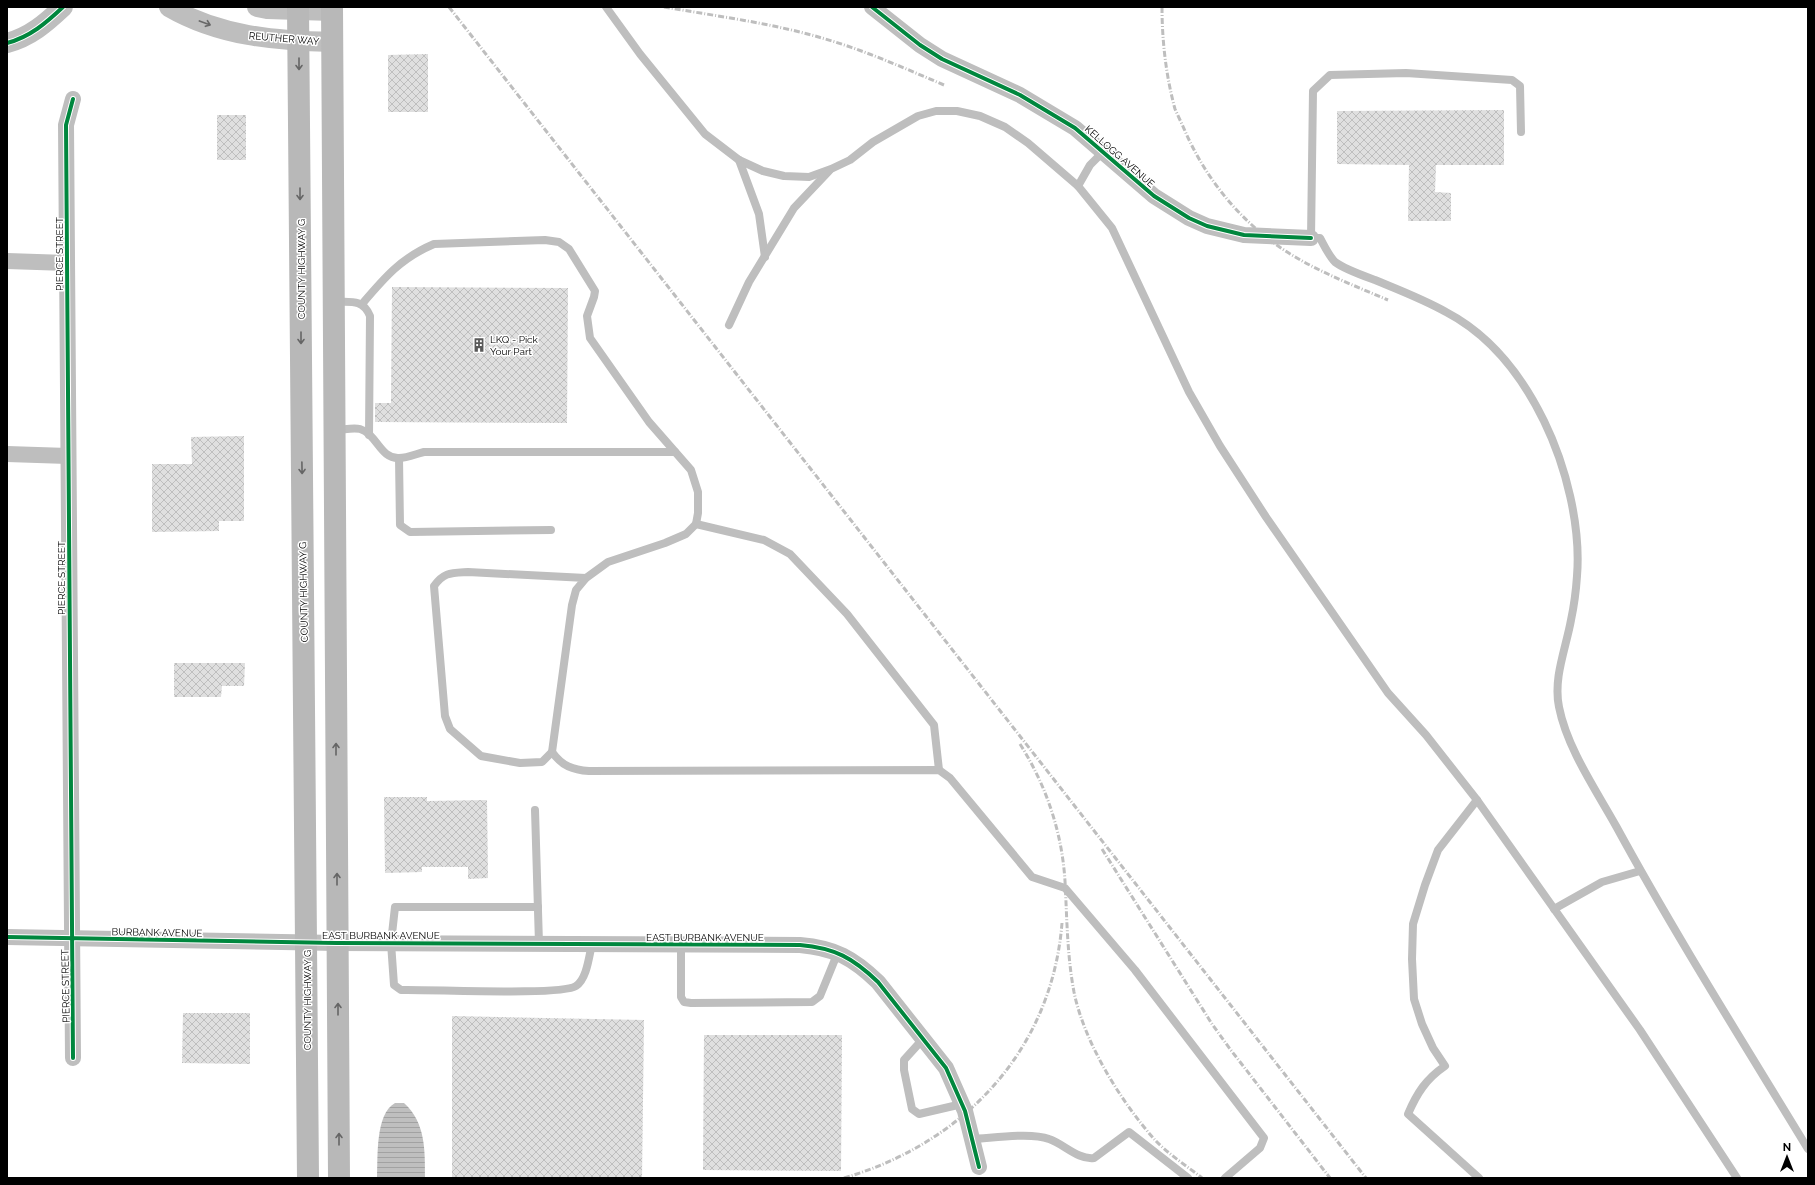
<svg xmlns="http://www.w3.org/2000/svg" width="1815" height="1185" font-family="Raleway,sans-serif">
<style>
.water{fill:url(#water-rules)}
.building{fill:url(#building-cross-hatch)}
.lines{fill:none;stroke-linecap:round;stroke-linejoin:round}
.service{stroke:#bebebe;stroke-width:8}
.minor{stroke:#bebebe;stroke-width:16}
.tertiary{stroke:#bebebe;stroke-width:20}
.secondary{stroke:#b8b8b8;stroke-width:22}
.rail{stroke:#bebebe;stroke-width:3;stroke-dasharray:6 2 1 2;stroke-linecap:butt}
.cycleway-casing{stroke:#fff;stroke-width:6}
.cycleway{stroke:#00873e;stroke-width:4}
.oneway{stroke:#686868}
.oneway2{stroke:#656565}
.labels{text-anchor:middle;stroke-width:3;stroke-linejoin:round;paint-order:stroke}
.street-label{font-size:10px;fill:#000;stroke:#fff}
.poi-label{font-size:10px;fill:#000;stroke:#fff;text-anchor:start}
</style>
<defs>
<pattern id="water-rules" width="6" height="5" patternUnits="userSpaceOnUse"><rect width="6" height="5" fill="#bfbfbf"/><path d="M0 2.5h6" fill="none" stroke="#a2a2a2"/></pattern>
<pattern id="building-cross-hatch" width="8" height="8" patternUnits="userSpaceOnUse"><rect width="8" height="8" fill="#dfdfdf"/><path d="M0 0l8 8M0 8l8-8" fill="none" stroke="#bebebe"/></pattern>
</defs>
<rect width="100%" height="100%" fill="#fff"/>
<path class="water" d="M 395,1103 L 404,1103 C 426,1123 425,1151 425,1178 L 377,1178 C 378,1158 375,1114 395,1103 Z"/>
<g class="building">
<path d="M 428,54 L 428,112 L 388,112 L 388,55 Z"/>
<path d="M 1504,110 L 1504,165 L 1436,165 L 1435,192 L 1451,193 L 1451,221 L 1408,221 L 1409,165 L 1337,164 L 1337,111 Z"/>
<rect x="217" y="115" width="29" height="45"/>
<path d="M 392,287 L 568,288 L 567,423 L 375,422 L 375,403 L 391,403 Z"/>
<path d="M 244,436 L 244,521 L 219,521 L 219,531 L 152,532 L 152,464 L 192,464 L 191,437 Z"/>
<path d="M 174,663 L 245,663 L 244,686 L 222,686 L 221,697 L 174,697 Z"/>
<path d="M 384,797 L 427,797 L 427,801 L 487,800 L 488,878 L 468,879 L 468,867 L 422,867 L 422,872 L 385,873 Z"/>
<path d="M 183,1013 L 250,1013 L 250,1064 L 182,1063 Z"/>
<path d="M 452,1016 L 644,1020 L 642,1178 L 452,1178 Z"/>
<path d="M 704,1035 L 842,1035 L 841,1171 L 703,1170 Z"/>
</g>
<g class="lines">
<g class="service">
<path d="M 606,7 L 640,54 L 705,134 L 739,160 L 763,171 L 784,176 L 809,177 L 831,169 L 850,160 L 873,142 L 918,116 L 936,111 L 957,111 L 980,116 L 1005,127 L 1028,143 L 1078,186"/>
<path d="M 1521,132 L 1520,86 L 1512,80 L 1406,73 L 1330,75 L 1313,91 L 1311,238 L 1320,238 C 1324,245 1329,256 1335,262 C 1344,269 1364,276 1375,280 C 1399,290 1423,299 1446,312 C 1490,335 1522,376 1544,421 C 1566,466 1581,526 1577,576 C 1576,591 1574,606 1571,620 C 1566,648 1553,678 1559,707 C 1567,748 1596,790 1616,826 C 1676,936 1743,1042 1808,1149"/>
<path d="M 1103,152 L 1090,165 L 1078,186 L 1112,228 L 1189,392 L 1220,446 L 1266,517 L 1388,693 L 1426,735 L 1477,800 L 1640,1030 L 1737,1178"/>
<path d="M 739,160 L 759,214 L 765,257"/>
<path d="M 334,302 C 351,302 363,299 370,316 L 369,435"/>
<path d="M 362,304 C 385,277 401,258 434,244 L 545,240 L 559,242 L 569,249 L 595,291 L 594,297 L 587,316 L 590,338 L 649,422 L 691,470 L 698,492 L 698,513 L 696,524 L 686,534 L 665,543 L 608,562 L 586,578 L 576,590 L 572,605 L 552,752 L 542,762 L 520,763 L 481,756 L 450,729 L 445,716 L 434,586 C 444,572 451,573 468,572 L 586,578"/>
<path d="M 729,325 L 749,282 L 794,208 L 829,171"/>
<path d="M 335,430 C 343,430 353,427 360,429 C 377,434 380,459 399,458 C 407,458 416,454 424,452 L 675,452"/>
<path d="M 399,458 L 400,525 L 410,532 L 551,530"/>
<path d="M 696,524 L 764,540 L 790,554 L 847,614 L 934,725 L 939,770"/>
<path d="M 552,752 C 562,766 573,770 589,771 L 939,770 L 950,778 L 1032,877 L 1065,888 L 1135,970 L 1264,1138 L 1260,1148 L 1225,1178"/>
<path d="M 1477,800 L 1438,850 L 1425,885 L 1413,924 L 1412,959 L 1414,999 L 1422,1024 L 1433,1048 L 1445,1066 C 1426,1079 1417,1093 1408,1114 L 1479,1178"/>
<path d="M 535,810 L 539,944"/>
<path d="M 538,907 L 395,907 L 391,943 L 394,985 L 401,990 C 428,989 561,996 576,986 C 587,979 589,956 592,944"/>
<path d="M 1554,909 L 1602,882 L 1640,871"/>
<path d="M 681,945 L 681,997 L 684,1002 L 691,1003 L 812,1002 L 820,996 L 838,952"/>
<path d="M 923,1039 L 904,1060 L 904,1070 L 912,1109 L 919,1114 L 962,1104"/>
<path d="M 972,1139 C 993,1138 1031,1132 1049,1139 C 1064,1144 1078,1160 1094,1158 L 1129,1132 L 1188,1178"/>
</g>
<g class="minor">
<path d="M 872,7 L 920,45 L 942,59 L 1020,95 L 1075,128 L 1154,196 L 1189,218 L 1207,226 L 1244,235 L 1311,238"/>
<path d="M 73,99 L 66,125 L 73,1058"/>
<path d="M 7,261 L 67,263"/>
<path d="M 7,454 L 68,456"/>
<path d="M 7,937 L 337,943 L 800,945 C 835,948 853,958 878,982 L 946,1068 L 965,1111 L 979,1167"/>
</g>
<g class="tertiary">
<path d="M 169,7 C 219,36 276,41 332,42"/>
<path d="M 257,7 L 267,9 L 332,11"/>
<path d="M 7,43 C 30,37 46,23 63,7"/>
</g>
<g class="secondary">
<path d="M 298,7 L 308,1178"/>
<path d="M 332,7 L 339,1178"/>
</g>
<g class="rail">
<path d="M 449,7 L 1366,1178"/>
<path d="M 664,7 C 716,16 771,23 822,38 C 864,50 904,68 944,85"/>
<path d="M 1162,7 C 1162,41 1166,76 1175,109 C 1178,116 1182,124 1185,131 C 1206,179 1240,221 1284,250 C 1316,271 1353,285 1388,300"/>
<path d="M 1020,744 C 1046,785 1062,832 1065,881 C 1067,918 1067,955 1074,992 C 1084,1042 1121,1102 1155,1140 C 1168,1154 1187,1166 1202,1178"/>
<path d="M 1102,849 L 1212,1024 L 1230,1049 L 1330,1178"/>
<path d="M 844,1178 C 964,1143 1052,1050 1062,923"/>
</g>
<defs>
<g id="cycleway">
<path d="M 872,7 L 920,45 L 942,59 L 1020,95 L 1075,128 L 1154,196 L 1189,218 L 1207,226 L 1244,235 L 1311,238"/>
<path d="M 7,43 C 30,37 46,23 63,7"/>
<path d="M 73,99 L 66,125 L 73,1058"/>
<path d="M 7,937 L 337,943 L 800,945 C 835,948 853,958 878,982 L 946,1068 L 965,1111 L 979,1167"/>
</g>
</defs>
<use href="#cycleway" class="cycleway-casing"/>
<use href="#cycleway" class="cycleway"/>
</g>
<defs><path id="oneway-shaft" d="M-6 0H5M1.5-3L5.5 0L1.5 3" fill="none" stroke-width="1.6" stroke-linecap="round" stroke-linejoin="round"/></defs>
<use class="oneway" href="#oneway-shaft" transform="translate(205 23) rotate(20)"/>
<g class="oneway2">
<use href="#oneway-shaft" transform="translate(299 64) rotate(90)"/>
<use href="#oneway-shaft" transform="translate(300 194) rotate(90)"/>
<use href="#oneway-shaft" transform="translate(301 338) rotate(90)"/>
<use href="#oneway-shaft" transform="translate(302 468) rotate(89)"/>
<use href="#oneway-shaft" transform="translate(336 749) rotate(-90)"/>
<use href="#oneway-shaft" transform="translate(337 879) rotate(-90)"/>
<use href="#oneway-shaft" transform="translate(338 1009) rotate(-90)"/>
<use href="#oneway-shaft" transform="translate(339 1139) rotate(-90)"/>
</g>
<defs>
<symbol id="building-bare" viewBox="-9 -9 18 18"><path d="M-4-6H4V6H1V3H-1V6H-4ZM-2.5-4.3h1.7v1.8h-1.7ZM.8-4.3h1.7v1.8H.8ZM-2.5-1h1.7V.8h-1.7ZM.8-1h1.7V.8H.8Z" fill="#595959" stroke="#fff" stroke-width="2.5" paint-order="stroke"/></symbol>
</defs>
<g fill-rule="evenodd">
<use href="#building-bare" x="469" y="335" width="20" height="20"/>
</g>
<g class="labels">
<g class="street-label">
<text transform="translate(284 38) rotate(5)" y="4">REUTHER WAY</text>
<text transform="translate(1120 156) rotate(41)" y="4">KELLOGG AVENUE</text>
<text transform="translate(59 254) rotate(-90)" y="4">PIERCE STREET</text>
<text transform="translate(301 269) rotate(-90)" y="4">COUNTY HIGHWAY G</text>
<text transform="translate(61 578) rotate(-90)" y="4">PIERCE STREET</text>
<text transform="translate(303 592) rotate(-91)" y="4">COUNTY HIGHWAY G</text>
<text transform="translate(157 932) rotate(1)" y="4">BURBANK AVENUE</text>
<text x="381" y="939">EAST BURBANK AVENUE</text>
<text x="705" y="941">EAST BURBANK AVENUE</text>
<text transform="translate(65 986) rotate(-91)" y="4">PIERCE STREET</text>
<text transform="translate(307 1000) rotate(-90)" y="4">COUNTY HIGHWAY G</text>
</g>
<g class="poi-label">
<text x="490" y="343">LKQ - Pick<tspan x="490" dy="12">Your Part</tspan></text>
</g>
</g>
<rect width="1815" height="1185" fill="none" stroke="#000000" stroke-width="16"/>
<g transform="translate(1787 1157)" stroke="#ffffff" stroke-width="3" paint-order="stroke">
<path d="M0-3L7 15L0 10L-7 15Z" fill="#000000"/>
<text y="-6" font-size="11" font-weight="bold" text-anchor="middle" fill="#000000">N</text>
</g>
</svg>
